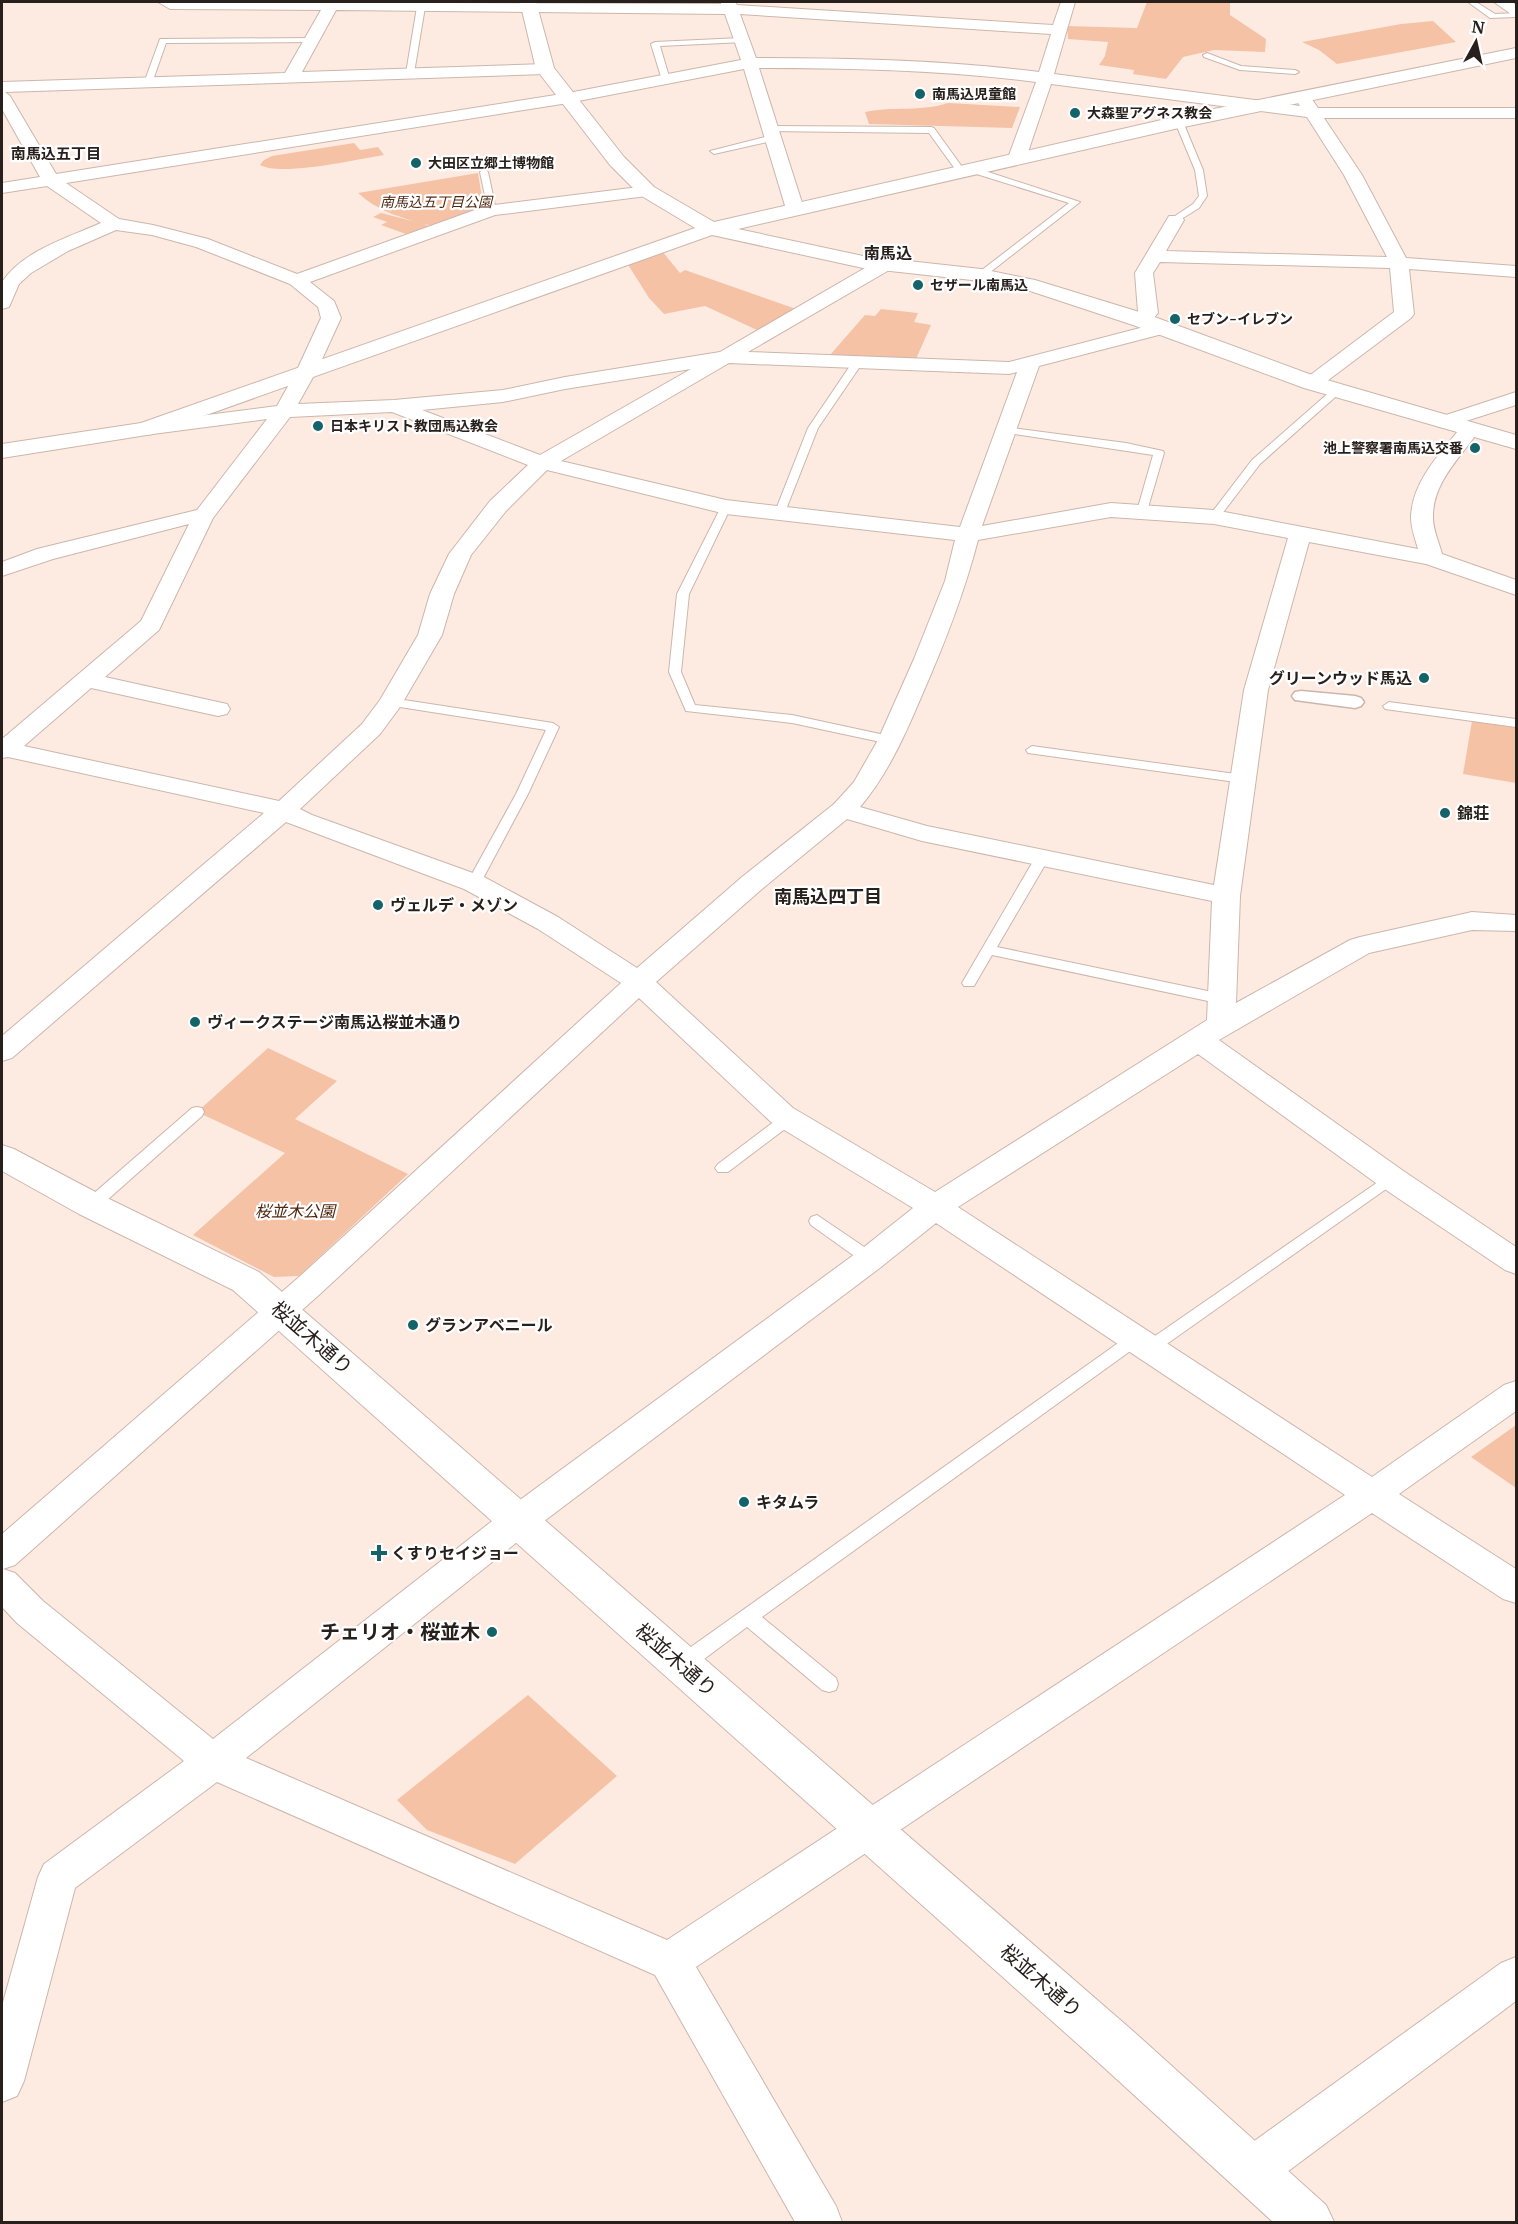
<svg xmlns="http://www.w3.org/2000/svg" width="1518" height="2224" font-family="Merriweather,'Noto Sans JP',serif">
<style>
.green{fill:#f5c2a6}
.lines{fill:none;stroke-linecap:round;stroke-linejoin:round}
.service-casing{stroke:#ccb6ab;stroke-width:2}
.pedestrian-casing{stroke:#ccb6ab;stroke-width:3}
.minor-casing{stroke:#ccb6ab;stroke-width:2}
.tertiary-casing{stroke:#ccb6ab;stroke-width:2}
.service{fill:#fff;fill-rule:evenodd}
.pedestrian{fill:#fff;fill-rule:evenodd}
.minor{fill:#fff;fill-rule:evenodd}
.tertiary{fill:#fff;fill-rule:evenodd}
.poi-dot{fill:#136368;stroke:#fff;stroke-width:2}
.labels{text-anchor:middle;stroke-width:4.5;stroke-linejoin:round;paint-order:stroke}
.far-poi-label{font-size:14px;font-weight:bold;fill:#28201c;stroke:#fff;text-anchor:start}
.far-park-label{font-size:14px;font-style:italic;fill:#4f2810;stroke:#fff}
.far-neighbourhood-label{font-size:15px;font-weight:bold;fill:#28201c;stroke:#fff}
.far-quarter-label{font-size:16px;font-weight:bold;fill:#28201c;stroke:#fff}
.poi-label{font-size:16px;font-weight:bold;fill:#28201c;stroke:#fff;text-anchor:start}
.park-label{font-size:16px;font-style:italic;fill:#4f2810;stroke:#fff}
.neighbourhood-label{font-size:18px;font-weight:bold;fill:#28201c;stroke:#fff}
.near-street-label{font-size:20px;fill:#28201c;stroke:#fff}
.near-poi-label{font-size:20px;font-weight:bold;fill:#28201c;stroke:#fff;text-anchor:end}
</style>
<rect width="100%" height="100%" fill="#fdebe2"/>
<g class="green">
<path d="M 1147,2 L 1230,2 L 1230,15 L 1266,39 L 1265,52 L 1214,50 L 1183,57 L 1166,79 L 1133,74 L 1134,70 L 1099,65 L 1105,56 L 1108,42 L 1068,39 L 1067,26 L 1137,28 Z"/>
<path d="M 1433,21 L 1456,42 L 1337,64 L 1319,50 L 1302,42 L 1401,24 Z"/>
<path d="M 948,103 L 1020,107 L 1012,128 L 869,124 L 865,112 C 893,106 921,112 948,103 Z"/>
<path d="M 354,143 L 360,150 L 378,147 L 384,155 C 358,159 281,177 260,165 L 264,160 L 272,156 Z"/>
<path d="M 478,173 L 484,210 L 434,226 L 424,224 L 429,226 L 406,234 L 381,225 L 387,222 L 373,217 L 381,213 L 420,223 C 396,216 377,210 358,193 Z"/>
<path d="M 662,251 L 680,273 L 685,270 L 796,309 L 757,330 L 705,306 L 664,314 L 649,298 L 627,263 Z"/>
<path d="M 881,309 L 918,313 L 914,322 L 931,325 L 916,359 L 830,355 L 865,315 L 875,316 Z"/>
<path d="M 1472,721 L 1516,727 L 1516,783 L 1463,774 Z"/>
<path d="M 268,1048 L 337,1081 L 295,1119 L 408,1174 L 299,1276 L 274,1277 L 193,1235 L 285,1153 L 197,1112 Z"/>
<path d="M 1516,1425 L 1516,1488 L 1471,1457 Z"/>
<path d="M 528,1695 L 617,1776 L 515,1864 L 427,1830 L 397,1800 Z"/>
</g>
<g class="lines">
<defs>
<g id="service">
<path d="M 1468,2 L 1476,2 L 1495,14 L 1516,13 L 1516,17 L 1490,18 Z"/>
<path d="M 421,5 L 425,7 L 414,73 L 410,75 L 406,73 L 417,7 Z"/>
<path d="M 312,38 L 315,38 L 315,42 L 166,43 L 152,83 L 148,85 L 144,83 L 160,39 Z"/>
<path d="M 741,38 L 745,40 L 744,42 L 660,46 L 670,80 L 666,82 L 662,80 L 651,44 L 655,42 Z"/>
<path d="M 1207,53 L 1241,66 L 1295,70 L 1299,72 L 1295,74 L 1240,70 L 1204,57 L 1203,55 Z"/>
<path d="M 1179,119 L 1183,122 L 1203,170 L 1207,196 L 1199,208 L 1175,223 L 1170,220 L 1172,218 L 1193,204 L 1199,196 L 1195,170 L 1175,122 Z"/>
<path d="M 769,126 L 931,127 L 934,128 L 965,171 L 958,173 L 929,133 L 766,131 L 765,129 Z"/>
<path d="M 773,135 L 777,138 L 776,140 L 714,154 L 710,151 Z"/>
<path d="M 967,167 L 973,167 L 1080,202 L 984,277 L 978,277 L 978,273 L 1069,203 L 967,171 Z"/>
<path d="M 484,169 L 488,172 L 496,210 L 492,213 L 488,210 L 480,172 Z"/>
<path d="M 854,360 L 863,362 L 818,428 L 785,512 L 784,514 L 776,514 L 775,512 L 808,428 Z"/>
<path d="M 1333,389 L 1342,391 L 1260,464 L 1218,519 L 1210,519 L 1210,515 L 1252,460 Z"/>
<path d="M 1005,427 L 1126,443 L 1163,451 L 1164,453 L 1147,511 L 1142,514 L 1137,511 L 1153,455 L 1001,432 L 1001,428 Z"/>
<path d="M 726,504 L 731,507 L 689,594 L 681,672 L 695,705 L 792,715 L 894,737 L 896,740 L 894,743 L 890,744 L 792,723 L 686,711 L 669,672 L 677,594 L 721,507 Z"/>
<path d="M 391,698 L 553,723 L 559,727 L 528,794 L 479,886 L 469,886 L 467,883 L 516,794 L 546,730 L 387,705 L 385,702 Z"/>
<path d="M 1389,702 L 1516,719 L 1516,727 L 1385,709 L 1383,706 Z"/>
<path d="M 1032,746 L 1243,775 L 1249,779 L 1243,783 L 1028,753 L 1026,750 Z"/>
<path d="M 1042,854 L 1049,858 L 997,947 L 1222,994 L 1229,999 L 1227,1002 L 1222,1004 L 992,955 L 974,986 L 964,986 L 962,983 L 1035,858 Z"/>
<path d="M 197,1107 L 202,1108 L 204,1112 L 202,1116 L 97,1209 L 85,1209 L 83,1205 L 85,1201 L 192,1108 Z"/>
<path d="M 788,1114 L 793,1115 L 796,1119 L 793,1123 L 728,1172 L 718,1172 L 715,1168 L 718,1164 L 783,1115 Z"/>
<path d="M 1391,1173 L 1396,1174 L 1399,1178 L 1396,1182 L 1154,1353 L 1148,1355 L 1142,1353 L 1140,1349 L 1142,1345 Z"/>
<path d="M 817,1215 L 876,1255 L 878,1259 L 876,1263 L 864,1263 L 811,1225 L 809,1221 L 811,1217 Z"/>
<path d="M 1134,1334 L 1140,1336 L 1142,1340 L 1140,1344 L 762,1617 L 836,1678 L 838,1684 L 836,1690 L 829,1692 L 822,1690 L 747,1627 L 688,1671 L 681,1673 L 674,1671 L 672,1665 L 674,1659 L 1128,1336 Z"/>
</g>
<path id="pedestrian" d="M 1301,691 L 1355,696 L 1361,698 L 1364,702 L 1361,706 L 1355,708 L 1295,700 L 1292,696 L 1295,692 Z"/>
<g id="minor">
<path d="M 158,2 L 721,4 L 721,2 L 735,2 L 737,5 L 1053,25 L 1061,2 L 1075,2 L 1054,74 L 1300,106 L 1297,101 L 1305,96 L 1311,98 L 1318,108 L 1516,108 L 1516,118 L 1324,118 L 1362,175 L 1406,258 L 1516,266 L 1516,277 L 1409,269 L 1414,314 L 1411,318 L 1319,387 L 1305,387 L 1302,383 L 1305,379 L 1394,312 L 1390,268 L 1160,262 L 1153,273 L 1158,313 C 1151,322 1145,327 1134,324 L 1131,320 L 1138,312 L 1135,273 L 1169,216 L 1181,216 L 1184,220 L 1166,251 L 1387,257 L 1344,175 L 1307,117 L 1051,84 L 1026,158 L 1023,162 L 1011,162 L 1008,158 L 1036,82 C 944,70 852,68 759,68 L 804,209 L 801,213 L 789,213 L 786,209 L 744,69 L 568,103 L 66,183 L 119,219 L 153,225 L 208,239 L 297,274 L 486,206 L 647,186 L 653,187 L 656,191 L 653,195 L 647,196 L 495,215 L 310,282 L 334,301 L 341,318 L 317,370 L 298,404 L 394,400 L 503,390 L 565,377 L 720,352 L 877,261 L 891,261 L 893,265 L 891,269 L 748,352 L 1009,362 L 1163,322 L 1170,324 L 1173,328 L 1170,332 L 1039,366 L 982,526 L 1111,503 L 1214,510 L 1418,549 C 1415,538 1411,528 1411,517 C 1412,481 1442,451 1463,425 L 1470,423 L 1477,425 L 1480,429 C 1462,456 1432,482 1433,518 C 1433,530 1439,542 1442,554 L 1516,580 L 1516,595 L 1426,564 L 1309,542 L 1268,690 L 1240,896 L 1236,1003 L 1350,940 L 1360,937 L 1472,912 L 1516,915 L 1516,931 L 1472,930 L 1369,953 L 1219,1040 L 1402,1170 L 1516,1247 L 1516,1274 L 1505,1270 L 1380,1186 L 1198,1054 L 958,1207 L 1372,1477 L 1504,1385 L 1516,1381 L 1516,1411 L 1399,1494 L 1516,1569 L 1516,1603 L 1503,1599 L 1372,1513 L 696,1967 L 836,2206 L 842,2222 L 795,2222 L 655,1975 L 217,1782 L 75,1888 L 24,2081 L 17,2096 L 2,2102 L 2,2006 L 38,1877 L 44,1864 L 184,1761 L 17,1623 L 2,1607 L 2,1534 L 298,1278 L 621,983 L 538,929 L 464,889 L 286,822 L 12,1058 L 2,1061 L 2,1036 L 264,813 L 8,757 L 2,758 L 2,739 L 141,621 L 189,524 L 53,559 L 2,576 L 2,562 L 37,549 L 197,510 L 267,419 L 145,435 L 138,433 L 135,429 L 138,425 L 145,423 L 277,406 L 297,370 L 321,318 L 318,307 L 290,284 L 196,247 L 152,235 L 116,230 L 68,251 L 31,273 L 19,284 L 9,307 L 2,309 L 2,282 C 24,250 67,238 101,223 L 47,186 L 2,193 L 2,183 L 40,177 L 2,109 L 2,82 L 285,73 L 321,10 L 170,9 ZM 336,10 L 725,14 L 741,60 L 568,93 L 56,174 L 10,96 L 5,92 L 545,74 L 553,69 L 545,64 L 302,72 ZM 740,14 L 1051,34 L 1039,72 C 945,60 851,58 756,58 ZM 729,363 L 1009,374 L 1017,372 L 960,527 L 726,500 L 561,461 ZM 691,369 L 540,455 L 422,410 L 503,402 L 565,389 ZM 392,412 L 528,465 L 490,501 L 449,554 L 430,594 L 418,635 L 380,700 L 362,724 L 279,801 L 24,746 L 91,688 L 218,716 L 227,714 L 230,709 L 227,704 L 105,677 L 159,630 L 213,518 L 290,417 ZM 547,470 L 726,514 L 955,540 L 945,581 L 914,659 L 878,740 L 854,782 L 834,804 L 742,877 L 637,968 L 558,917 L 484,877 L 312,815 L 300,809 L 380,734 L 400,707 L 442,635 L 454,594 L 471,555 L 506,511 ZM 1111,517 L 1214,524 L 1288,538 L 1244,690 L 1214,885 L 927,826 L 860,807 C 888,774 905,735 922,695 C 944,645 964,594 978,540 ZM 847,819 L 922,841 L 1212,901 L 1207,1020 L 935,1192 L 793,1108 L 656,982 L 762,889 ZM 639,998 L 771,1122 L 913,1208 L 859,1251 L 505,1511 L 213,1739 L 43,1601 L 15,1573 L 3,1569 L 15,1565 L 320,1294 ZM 936,1223 L 1345,1495 L 667,1940 L 246,1758 L 531,1531 L 881,1267 Z"/>
<path d="M 1494,2 L 1512,2 L 1516,5 L 1516,15 L 1511,14 Z"/>
<path d="M 1516,392 L 1516,405 L 1444,428 L 1437,426 L 1434,422 L 1437,418 Z"/>
<path d="M 1516,1957 L 1516,2001 L 1267,2187 L 1251,2193 L 1235,2187 L 1229,2171 L 1235,2155 L 1501,1963 Z"/>
</g>
<g id="tertiary">
<path d="M 520,2 L 536,2 L 554,68 L 624,157 L 654,187 L 714,222 L 1179,116 L 1516,48 L 1516,58 L 1179,128 L 738,229 L 863,256 L 981,269 L 1035,280 L 1149,315 L 1320,378 L 1516,435 L 1516,449 L 1304,388 L 1133,325 L 1024,289 L 981,281 L 863,268 L 712,235 L 153,434 L 2,458 L 2,444 L 141,423 L 695,228 L 640,195 L 610,165 L 536,69 Z"/>
<path d="M 2,1145 L 14,1149 L 103,1196 L 259,1272 L 1133,2031 L 1326,2205 L 1334,2222 L 1273,2222 L 1099,2063 L 233,1290 L 79,1214 L 2,1171 Z"/>
</g>
</defs>
<use href="#service" class="service-casing"/>
<use href="#pedestrian" class="pedestrian-casing"/>
<use href="#minor" class="minor-casing"/>
<use href="#tertiary" class="tertiary-casing"/>
<use href="#service" class="service"/>
<use href="#pedestrian" class="pedestrian"/>
<use href="#minor" class="minor"/>
<use href="#tertiary" class="tertiary"/>
</g>
<g class="poi-dot">
<circle cx="920" cy="94" r="6"/>
<circle cx="1075" cy="113" r="6"/>
<circle cx="416" cy="163" r="6"/>
<circle cx="918" cy="285" r="6"/>
<circle cx="1175" cy="319" r="6"/>
<circle cx="318" cy="426" r="6"/>
<circle cx="1475" cy="448" r="6"/>
<circle cx="1424" cy="678" r="6"/>
<circle cx="1445" cy="813" r="6"/>
<circle cx="378" cy="905" r="6"/>
<circle cx="195" cy="1022" r="6"/>
<circle cx="413" cy="1325" r="6"/>
<circle cx="744" cy="1502" r="6"/>
<path d="M376 1544h6v6h6v6h-6v6h-6v-6h-6v-6h6z"/>
<circle cx="492" cy="1632" r="6"/>
</g>
<g class="labels">
<g class="far-poi-label">
<text x="932" y="99">南馬込児童館</text>
<text x="1087" y="118">大森聖アグネス教会</text>
<text x="428" y="168">大田区立郷土博物館</text>
<text x="930" y="290">セザール南馬込</text>
<text x="1187" y="324">セブン-イレブン</text>
<text x="330" y="431">日本キリスト教団馬込教会</text>
<text x="1463" y="453" text-anchor="end">池上警察署南馬込交番</text>
</g>
<g class="far-park-label">
<text x="436" y="207">南馬込五丁目公園</text>
</g>
<g class="far-neighbourhood-label">
<text x="56" y="159">南馬込五丁目</text>
</g>
<g class="far-quarter-label">
<text x="888" y="259">南馬込</text>
</g>
<g class="poi-label">
<text x="1412" y="684" text-anchor="end">グリーンウッド馬込</text>
<text x="1457" y="819">錦荘</text>
<text x="390" y="911">ヴェルデ・メゾン</text>
<text x="207" y="1028">ヴィークステージ南馬込桜並木通り</text>
<text x="425" y="1331">グランアベニール</text>
<text x="756" y="1508">キタムラ</text>
<text x="391" y="1559">くすりセイジョー</text>
</g>
<g class="park-label">
<text x="295" y="1217">桜並木公園</text>
</g>
<g class="neighbourhood-label">
<text x="828" y="903">南馬込四丁目</text>
</g>
<g class="near-street-label">
<text transform="translate(312 1338) rotate(41)" y="7">桜並木通り</text>
<text transform="translate(676 1660) rotate(41)" y="7">桜並木通り</text>
<text transform="translate(1041 1981) rotate(41)" y="7">桜並木通り</text>
</g>
<g class="near-poi-label">
<text x="480" y="1639">チェリオ・桜並木</text>
</g>
</g>
<rect width="1518" height="2224" fill="none" stroke="#28201c" stroke-width="6"/>
<g transform="translate(1476 42) rotate(8)" stroke="#ffffff" stroke-width="4.5" paint-order="stroke">
<path d="M0-4.5L10 22L0 15L-10 22Z" fill="#28201c"/>
<text y="-9" font-size="16" font-weight="bold" text-anchor="middle" fill="#28201c">N</text>
</g>
</svg>
